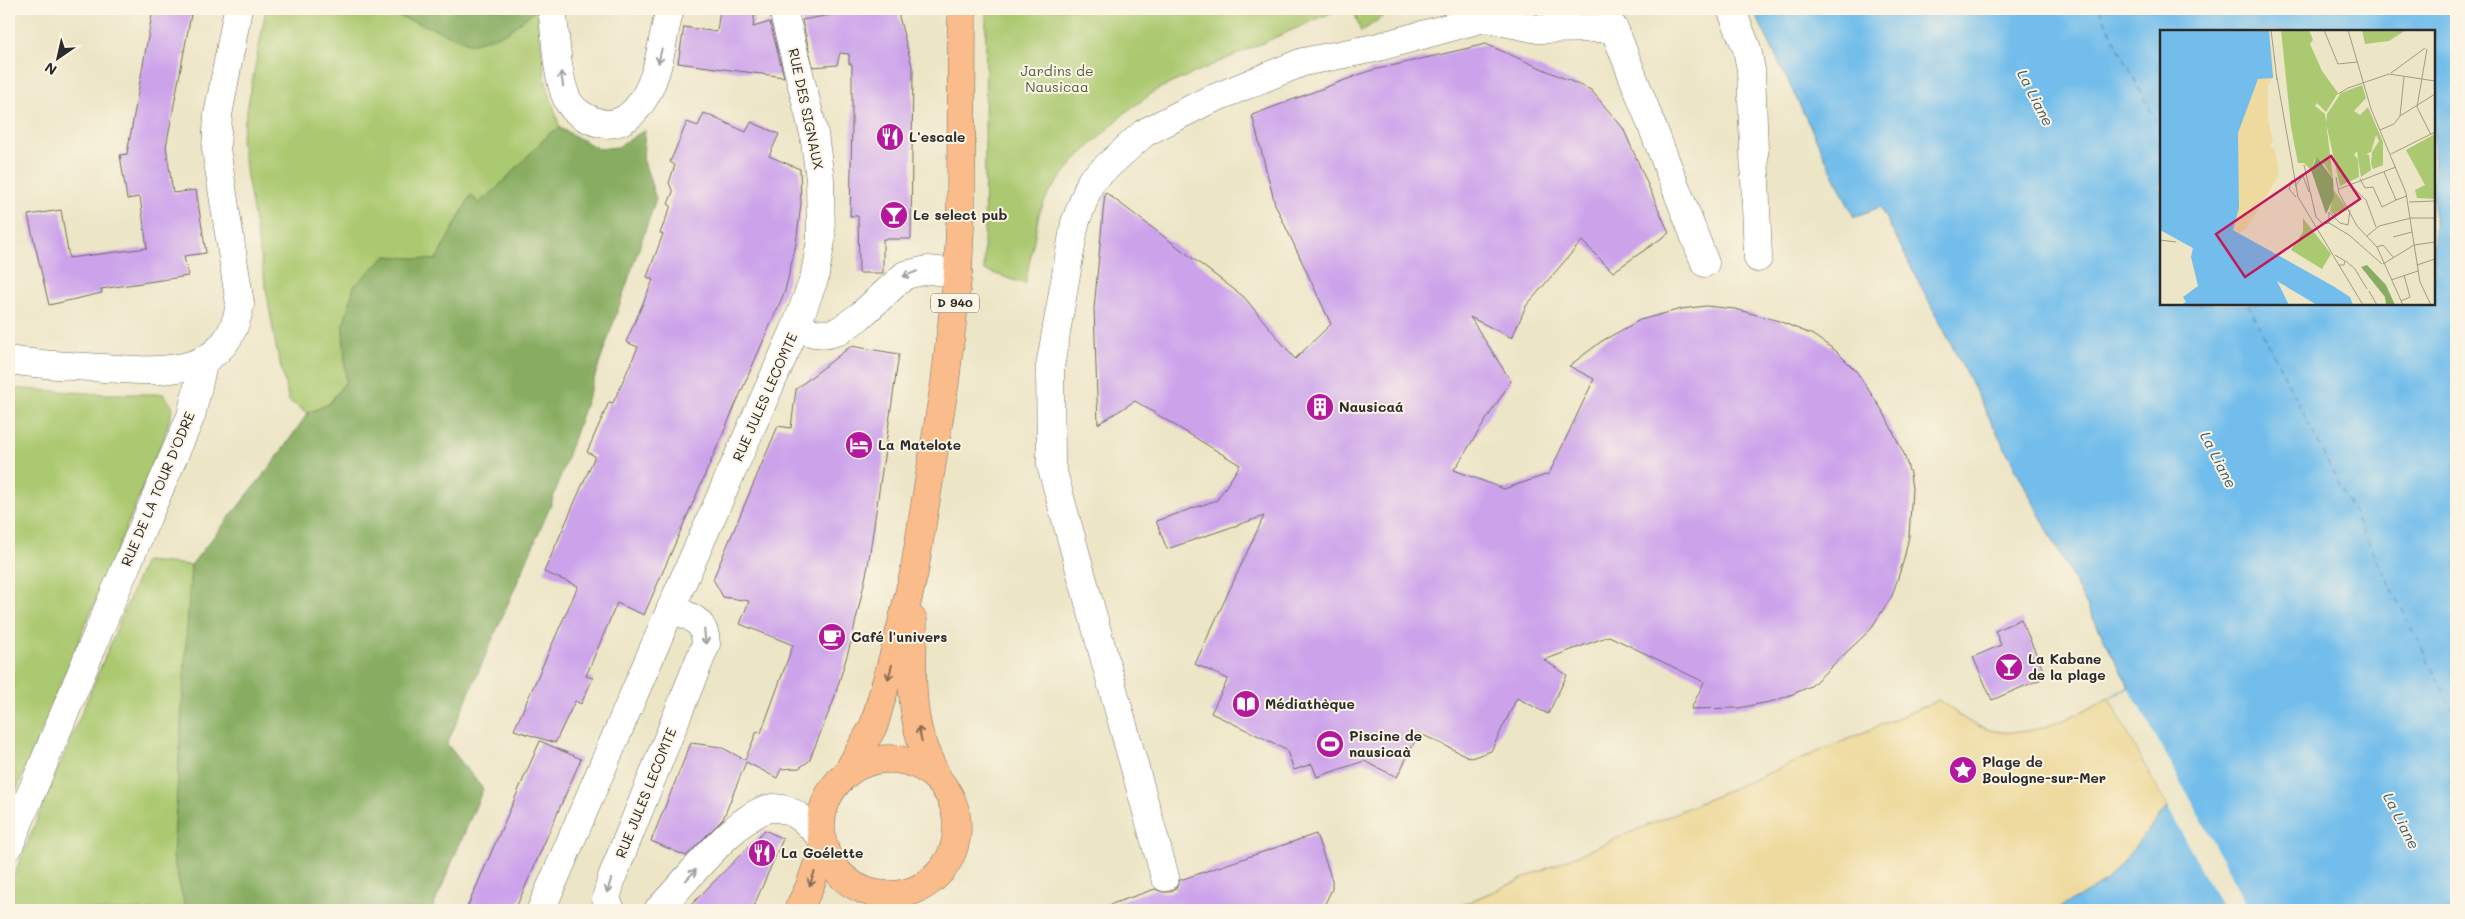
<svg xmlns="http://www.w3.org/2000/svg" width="2465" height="919" font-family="Mali,sans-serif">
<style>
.green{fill:#abc970;stroke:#6b7a4e}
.forest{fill:#88ad62;stroke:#5a6c46}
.sand{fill:#eeda9e;stroke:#8c8264}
.water{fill:#72bdeb;stroke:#4e748b;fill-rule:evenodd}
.pier{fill:#ece5c6}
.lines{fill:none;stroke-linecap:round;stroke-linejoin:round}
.ferry{stroke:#405765;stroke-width:1;stroke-dasharray:6 5;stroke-linecap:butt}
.building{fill:#cca3eb}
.street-casing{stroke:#6f6c61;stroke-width:29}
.primary-casing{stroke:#6f6c61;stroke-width:29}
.street{stroke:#fff;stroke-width:28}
.primary{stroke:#fabc8b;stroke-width:28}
.oneway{stroke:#a0a0a0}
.oneway2{stroke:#886c56}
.labels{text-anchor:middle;stroke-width:4;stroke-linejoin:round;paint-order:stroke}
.shield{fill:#fcf5e5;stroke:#6a6863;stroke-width:1}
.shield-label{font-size:12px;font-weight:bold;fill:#2b2b2b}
.park-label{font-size:14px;fill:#515a40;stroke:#fcf5e5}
.street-label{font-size:14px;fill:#2b2b2b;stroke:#fcf5e5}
.poi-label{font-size:14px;font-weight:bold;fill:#2b2b2b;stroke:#fcf5e5;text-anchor:start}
.water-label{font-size:15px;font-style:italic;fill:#405765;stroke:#fcf5e5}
.inset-river{fill:none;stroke:#72bdeb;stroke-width:2.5}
.inset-road{fill:none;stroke:#9f9b88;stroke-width:1}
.view{fill:#c2185b;fill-opacity:0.15;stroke:#c2185b;stroke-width:2.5}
.inset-edge{fill:none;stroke:#2b2b2b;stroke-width:2.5}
</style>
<rect width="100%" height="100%" fill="#fcf5e5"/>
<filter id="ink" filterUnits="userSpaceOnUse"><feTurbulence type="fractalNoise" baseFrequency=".02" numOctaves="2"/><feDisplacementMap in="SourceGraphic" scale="10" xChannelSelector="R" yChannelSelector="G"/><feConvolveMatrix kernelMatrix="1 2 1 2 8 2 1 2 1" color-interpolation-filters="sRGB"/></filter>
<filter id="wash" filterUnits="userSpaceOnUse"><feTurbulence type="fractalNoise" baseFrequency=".0096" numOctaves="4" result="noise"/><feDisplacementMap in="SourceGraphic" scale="20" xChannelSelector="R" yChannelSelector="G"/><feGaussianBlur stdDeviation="1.12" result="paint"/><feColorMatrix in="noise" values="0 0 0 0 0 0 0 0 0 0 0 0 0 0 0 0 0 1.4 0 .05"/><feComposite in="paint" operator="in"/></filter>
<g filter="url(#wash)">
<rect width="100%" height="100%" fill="#ece5c6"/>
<g class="green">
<path d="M 266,9 L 375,9 L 422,24 L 506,33 L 537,9 L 545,79 L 560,128 L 550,134 L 493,192 L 478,203 L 471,195 L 436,260 L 386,256 L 343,327 L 346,381 L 329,404 L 308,413 L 289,401 L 276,347 L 241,141 Z"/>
<path d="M 986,9 L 1340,9 L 1158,89 L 1126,112 L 1076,159 L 1048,194 L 1039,214 L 1025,284 L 984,270 Z"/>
<path d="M 1353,9 L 1393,9 L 1361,32 Z"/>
<path d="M 9,388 L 103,394 L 163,394 L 173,407 L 164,437 L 9,808 Z"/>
<path d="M 145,561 L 191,565 L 173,857 L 186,910 L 9,910 L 9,887 Z"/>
</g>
<g class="forest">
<path d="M 375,9 L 537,9 L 506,33 L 471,44 L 422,24 Z"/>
<path d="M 560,128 L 599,149 L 618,147 L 645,130 L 643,158 L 656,199 L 550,507 L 447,744 L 483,789 L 432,910 L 186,910 L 173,857 L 191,565 L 273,463 L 308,413 L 329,404 L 346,381 L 343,327 L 354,286 L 386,256 L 436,260 L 471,195 L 478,203 L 493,192 L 550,133 Z"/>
</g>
<path class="sand" d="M 2109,698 L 2223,910 L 1450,910 L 1939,700 C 1951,708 1964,721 1978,726 C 2023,745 2069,718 2109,698 Z"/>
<path class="water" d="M 1753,9 L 2456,9 L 2456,910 L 2055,910 L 2107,881 L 2168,806 L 2109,698 L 2129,687 L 1880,207 L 1854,217 ZM 2161,31 L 2434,31 L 2434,304 L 2161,304 Z"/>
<path class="pier" d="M 2129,688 L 2186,791 L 2249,910 L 2223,910 L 2109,698 Z"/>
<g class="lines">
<g class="ferry">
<path d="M 2099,9 L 2161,131"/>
<path d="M 2248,304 L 2456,716"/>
</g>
</g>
<g id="blocks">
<g class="building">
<path d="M 153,9 L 192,9 L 166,147 L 173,193 L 196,190 L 206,253 L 184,256 L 188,276 L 101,289 L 102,293 L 49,305 L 28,215 L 61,210 L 69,258 L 147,248 L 140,197 L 127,199 L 120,155 L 127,154 Z"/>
<path d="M 720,9 L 755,9 L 753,27 L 770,22 L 784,77 L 678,63 L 684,27 L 717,32 Z"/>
<path d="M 838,9 L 897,9 L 913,70 L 911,239 L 883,239 L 883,273 L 859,273 L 858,216 L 850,216 L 852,122 L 852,64 L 849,64 L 849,54 L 840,53 L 837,65 L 813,67 L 802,20 L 836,14 Z"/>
<path d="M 1486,44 L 1591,90 L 1623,128 L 1669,233 L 1613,272 L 1582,241 L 1526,306 L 1512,338 L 1470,317 L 1511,381 L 1454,470 L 1504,489 L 1549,474 L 1594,379 L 1569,366 L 1602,341 L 1640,320 L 1681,309 L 1706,306 L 1735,309 L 1779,321 L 1813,335 L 1836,351 L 1856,371 L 1884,413 L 1904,454 L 1910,474 L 1912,489 L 1909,536 L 1904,559 L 1892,596 L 1870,630 L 1811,686 L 1793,694 L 1774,701 L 1739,708 L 1691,709 L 1704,682 L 1609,636 L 1544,660 L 1567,675 L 1548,714 L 1517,698 L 1491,751 L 1471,758 L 1419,733 L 1397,777 L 1364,761 L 1317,777 L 1312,764 L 1294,770 L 1286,749 L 1211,713 L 1228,679 L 1195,664 L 1264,516 L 1167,549 L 1156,521 L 1217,500 L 1240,465 L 1135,401 L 1098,424 L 1094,309 L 1105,192 L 1244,297 L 1295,359 L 1331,324 L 1275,204 L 1252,115 L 1369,71 Z"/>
<path d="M 704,113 L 746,132 L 751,122 L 779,134 L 769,156 L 800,169 L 801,204 L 796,244 L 785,291 L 644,615 L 617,603 L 586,676 L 593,678 L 581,704 L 575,701 L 555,743 L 514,730 L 578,586 L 544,572 L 595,456 L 587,452 L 609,402 L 613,403 L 638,347 L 626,342 L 653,280 L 647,277 L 663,234 L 660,233 L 671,206 L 668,204 L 673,192 L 669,183 L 675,165 L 670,162 L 687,122 L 698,126 Z"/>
<path d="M 851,346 L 899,354 L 868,566 L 851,642 L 833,702 L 809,761 L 799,768 L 781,769 L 777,778 L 746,762 L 723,819 L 686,856 L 651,841 L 691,743 L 721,747 L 745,760 L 757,731 L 761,733 L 793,645 L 740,624 L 749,601 L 723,597 L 713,579 L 778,426 L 791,428 L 796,389 Z"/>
<path d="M 2021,619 L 2046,677 L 1992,700 L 1973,657 L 2001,645 L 1995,631 Z"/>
<path d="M 540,741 L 581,759 L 540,853 L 515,910 L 466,910 Z"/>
<path d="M 765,830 L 783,839 L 752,910 L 686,910 Z"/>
<path d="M 1316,834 L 1332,880 L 1332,889 L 1322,910 L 1106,910 L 1106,906 L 1155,889 L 1162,892 L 1170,892 L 1176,888 L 1180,880 Z"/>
</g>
</g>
</g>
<g filter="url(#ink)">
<use href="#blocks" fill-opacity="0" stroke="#6f6c61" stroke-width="1"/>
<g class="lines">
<defs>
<g id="street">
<path d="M 552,9 C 556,35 556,75 567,99 C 573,113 593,123 607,124 C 626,124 639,108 647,93 C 661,66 662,37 670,9"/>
<path d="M 1731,9 L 1747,49 L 1751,70 L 1758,258"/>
<path d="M 796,327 L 814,333 L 828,334 L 839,331 L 860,316 L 905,275 L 928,270 L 958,273"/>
<path d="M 9,360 C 40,365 72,366 104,368 C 162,372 228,379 240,304 L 216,149 L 218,115 L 238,9"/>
<path d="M 9,846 L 115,592 L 191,416 L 204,360"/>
<path d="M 1165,877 L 1051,465 L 1050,367 L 1075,223 L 1091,181 L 1144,133 L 1205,102 L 1303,62 L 1375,48 L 1484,18 L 1538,29 L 1614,28 L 1705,263"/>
<path d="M 541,910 L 671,608 L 796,327 L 814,279 L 821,241 L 820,179 L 814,134 L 783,9"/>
<path d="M 611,910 L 606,899 L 612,877 L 706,644 C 705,619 690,617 671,608"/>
<path d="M 658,910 C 682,887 741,808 774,808 C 794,808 808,823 821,837"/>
</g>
<g id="primary">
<path d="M 913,620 C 913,659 909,702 921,740 C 925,754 932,766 938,779"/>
<circle cx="889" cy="827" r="68"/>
<path d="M 847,773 L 874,725 L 896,647 L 914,573 L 945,382 L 958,273 L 961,204 L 962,9"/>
<path d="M 798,910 L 809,888 L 824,846"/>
</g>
</defs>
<use href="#street" class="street-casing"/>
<use href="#primary" class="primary-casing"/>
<use href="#street" class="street"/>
<use href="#primary" class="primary"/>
</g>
<defs><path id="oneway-shaft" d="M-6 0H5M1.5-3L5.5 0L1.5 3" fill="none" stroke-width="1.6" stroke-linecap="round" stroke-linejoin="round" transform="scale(1.25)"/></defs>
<g class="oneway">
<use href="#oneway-shaft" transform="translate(660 56) rotate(103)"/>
<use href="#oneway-shaft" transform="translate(562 79) rotate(-99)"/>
<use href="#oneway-shaft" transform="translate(910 274) rotate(159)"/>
<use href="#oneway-shaft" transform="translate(705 637) rotate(84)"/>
<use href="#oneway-shaft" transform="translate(691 875) rotate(-47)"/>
<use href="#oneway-shaft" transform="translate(609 886) rotate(106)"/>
</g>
<g class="oneway2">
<use href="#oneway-shaft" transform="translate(890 672) rotate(105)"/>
<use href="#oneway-shaft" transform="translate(920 734) rotate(-104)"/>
<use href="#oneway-shaft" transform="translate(812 879) rotate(110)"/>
</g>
</g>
<defs>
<symbol id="restaurant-disc" viewBox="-11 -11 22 22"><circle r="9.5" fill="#b5179e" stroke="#fcf5e5"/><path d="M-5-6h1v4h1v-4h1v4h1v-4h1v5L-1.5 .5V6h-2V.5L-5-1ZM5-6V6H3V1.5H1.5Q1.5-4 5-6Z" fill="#fff"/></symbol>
<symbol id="bar-disc" viewBox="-11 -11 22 22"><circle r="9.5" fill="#b5179e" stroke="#fcf5e5"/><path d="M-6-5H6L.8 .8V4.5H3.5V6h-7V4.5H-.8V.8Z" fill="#fff"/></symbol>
<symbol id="building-disc" viewBox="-11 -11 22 22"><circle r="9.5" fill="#b5179e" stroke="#fcf5e5"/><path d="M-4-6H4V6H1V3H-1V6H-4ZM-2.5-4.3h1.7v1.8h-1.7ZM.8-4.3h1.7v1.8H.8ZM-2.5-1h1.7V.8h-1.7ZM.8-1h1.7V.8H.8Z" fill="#fff"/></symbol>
<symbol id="hotel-disc" viewBox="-11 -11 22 22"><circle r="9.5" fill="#b5179e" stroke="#fcf5e5"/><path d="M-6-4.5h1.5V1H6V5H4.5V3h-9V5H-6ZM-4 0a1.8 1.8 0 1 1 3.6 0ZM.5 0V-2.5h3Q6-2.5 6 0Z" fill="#fff"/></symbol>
<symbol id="cafe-disc" viewBox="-11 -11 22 22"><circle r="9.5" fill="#b5179e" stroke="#fcf5e5"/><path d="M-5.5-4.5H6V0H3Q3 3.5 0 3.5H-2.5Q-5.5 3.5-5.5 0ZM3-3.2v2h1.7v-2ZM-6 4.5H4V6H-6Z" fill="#fff"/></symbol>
<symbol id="library-disc" viewBox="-11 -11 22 22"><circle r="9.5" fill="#b5179e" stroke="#fcf5e5"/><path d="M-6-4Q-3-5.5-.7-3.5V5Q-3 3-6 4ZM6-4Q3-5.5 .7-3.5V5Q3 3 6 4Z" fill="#fff"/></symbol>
<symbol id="stadium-disc" viewBox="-11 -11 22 22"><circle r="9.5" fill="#b5179e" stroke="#fcf5e5"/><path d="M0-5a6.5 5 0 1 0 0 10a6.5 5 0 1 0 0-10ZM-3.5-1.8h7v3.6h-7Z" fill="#fff"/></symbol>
<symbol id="sight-disc" viewBox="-11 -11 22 22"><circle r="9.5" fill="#b5179e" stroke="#fcf5e5"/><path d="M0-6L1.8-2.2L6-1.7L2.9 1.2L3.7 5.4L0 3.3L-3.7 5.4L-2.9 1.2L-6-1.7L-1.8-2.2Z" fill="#fff"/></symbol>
</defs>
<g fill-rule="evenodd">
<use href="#restaurant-disc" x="874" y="121" width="32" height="32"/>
<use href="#bar-disc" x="878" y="199" width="32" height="32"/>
<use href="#building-disc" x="1304" y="391" width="32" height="32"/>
<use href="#hotel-disc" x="843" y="429" width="32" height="32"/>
<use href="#cafe-disc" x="816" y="621" width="32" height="32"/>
<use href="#bar-disc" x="1993" y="651" width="32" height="32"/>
<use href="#library-disc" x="1230" y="688" width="32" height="32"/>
<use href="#stadium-disc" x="1314" y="728" width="32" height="32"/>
<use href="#sight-disc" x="1947" y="754" width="32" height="32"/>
<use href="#restaurant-disc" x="746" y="837" width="32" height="32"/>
</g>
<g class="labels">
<rect class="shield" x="931" y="293.5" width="48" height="19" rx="4"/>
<g class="shield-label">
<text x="955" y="307">D 940</text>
</g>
<g class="park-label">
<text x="1057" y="76">Jardins de<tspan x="1057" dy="16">Nausicaa</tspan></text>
</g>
<g class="street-label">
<text transform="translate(806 109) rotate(78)" y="5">RUE DES SIGNAUX</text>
<text transform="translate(765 397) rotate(-66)" y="5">RUE JULES LECOMTE</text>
<text transform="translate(158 489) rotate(-67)" y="5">RUE DE LA TOUR D'ODRE</text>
<text transform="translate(646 793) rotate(-68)" y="5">RUE JULES LECOMTE</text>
</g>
<g class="poi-label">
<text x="909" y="142">L'escale</text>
<text x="913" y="220">Le select pub</text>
<text x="1339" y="412">Nausicaá</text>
<text x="878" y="450">La Matelote</text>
<text x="851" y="642">Café l'univers</text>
<text x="2028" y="664">La Kabane<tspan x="2028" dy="16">de la plage</tspan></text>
<text x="1265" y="709">Médiathèque</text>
<text x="1349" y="741">Piscine de<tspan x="1349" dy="16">nausicaà</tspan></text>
<text x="1982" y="767">Plage de<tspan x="1982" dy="16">Boulogne-sur-Mer</tspan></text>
<text x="781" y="858">La Goélette</text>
</g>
<g class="water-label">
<text transform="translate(2035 98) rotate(63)" y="5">La Liane</text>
<text transform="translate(2218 460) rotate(63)" y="5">La Liane</text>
<text transform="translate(2401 821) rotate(63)" y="5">La Liane</text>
</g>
</g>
<g transform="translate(2160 30)">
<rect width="275" height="275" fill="#ece5c6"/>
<path d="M 121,0 L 149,0 L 153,10 L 150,14 L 162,41 L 178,63 L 166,82 L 157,73 L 155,76 L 165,84 L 173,149 L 165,135 L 155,129 L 151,140 L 144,133 L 138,133 L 131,97 ZM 202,0 L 246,0 L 229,11 L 205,14 ZM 202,55 L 206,68 L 194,81 L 200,85 L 208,77 L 223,112 L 223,135 L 213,139 L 211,134 L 212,122 L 219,111 L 216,105 L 211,122 L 206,124 L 209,125 L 211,140 L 201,147 L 197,121 L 194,125 L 198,129 L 199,147 L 180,156 L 166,93 L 167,84 L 181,63 ZM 275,104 L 275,169 L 257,168 L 255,160 L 265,155 L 246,120 ZM 174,160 L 188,180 L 177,182 L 175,186 L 170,181 ZM 143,188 L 171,224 L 162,239 L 131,220 L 143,202 Z" fill="#abc970"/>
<path d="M 157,127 L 173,149 L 174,167 L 166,184 L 151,140 ZM 207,235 L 226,255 L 235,275 L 226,275 L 225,267 L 201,237 Z" fill="#88ad62"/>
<path d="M 0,0 L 109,0 L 114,45 L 108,55 L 108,90 L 113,111 L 110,116 L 115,120 L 119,145 L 87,198 L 79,203 L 0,160 Z" fill="#eeda9e"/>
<path d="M 0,0 L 109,0 L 113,48 L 98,49 L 78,103 L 79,178 L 73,200 L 173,256 L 190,267 L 193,275 L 157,275 L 117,251 L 129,275 L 21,275 L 26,272 L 23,267 L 38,256 L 31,227 L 33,218 L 0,200 Z" fill="#72bdeb"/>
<path class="inset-river" d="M 0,178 L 170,275"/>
<path class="inset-road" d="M 111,0 L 117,50M 164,0 L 178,34 L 197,32M 188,0 L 211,79 L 246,163 L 260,252 L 271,275M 231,43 L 265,18M 229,44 L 275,51M 117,48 L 138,167 L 203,275M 178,64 L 188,58 L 229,44M 257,77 L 267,19M 257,77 L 271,105M 240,86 L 275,64M 240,86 L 244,47M 220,100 L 234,94 L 240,86M 231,124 L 275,102M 144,135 L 156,187 L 163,194 L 169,193 L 189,205 L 222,234M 224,142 L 236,170 L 247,166M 176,147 L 179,163 L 197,196 L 217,217 L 243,275M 200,149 L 205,158 L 213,157 L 222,177 L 236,170M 132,150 L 129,159 L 136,167M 188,153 L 206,170 L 216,197M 135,156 L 143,146 L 149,162M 179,159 L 236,137M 249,172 L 275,171M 251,188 L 275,188M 169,193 L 169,182 L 180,193 L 188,195 L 190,180M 207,206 L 219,196 L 251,188M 233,207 L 252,202M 0,210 L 16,212M 217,217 L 223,215 L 233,227M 175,225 L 185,231 L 184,235 L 179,235M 186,231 L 195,239 L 207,259M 223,234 L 254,215 L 275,212M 257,235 L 275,229M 231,250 L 258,241M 209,261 L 217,275M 241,271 L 250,267 L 244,245"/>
<path class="view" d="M 171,126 L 200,169 L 85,247 L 56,204 Z"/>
<rect width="275" height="275" class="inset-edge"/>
</g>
<rect width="2465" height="919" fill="none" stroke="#fcf5e5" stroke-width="30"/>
<g transform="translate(58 58) rotate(214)" stroke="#fcf5e5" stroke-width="4" paint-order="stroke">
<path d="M0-4L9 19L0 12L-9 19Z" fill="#2b2b2b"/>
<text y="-8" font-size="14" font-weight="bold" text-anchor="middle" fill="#2b2b2b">N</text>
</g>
</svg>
